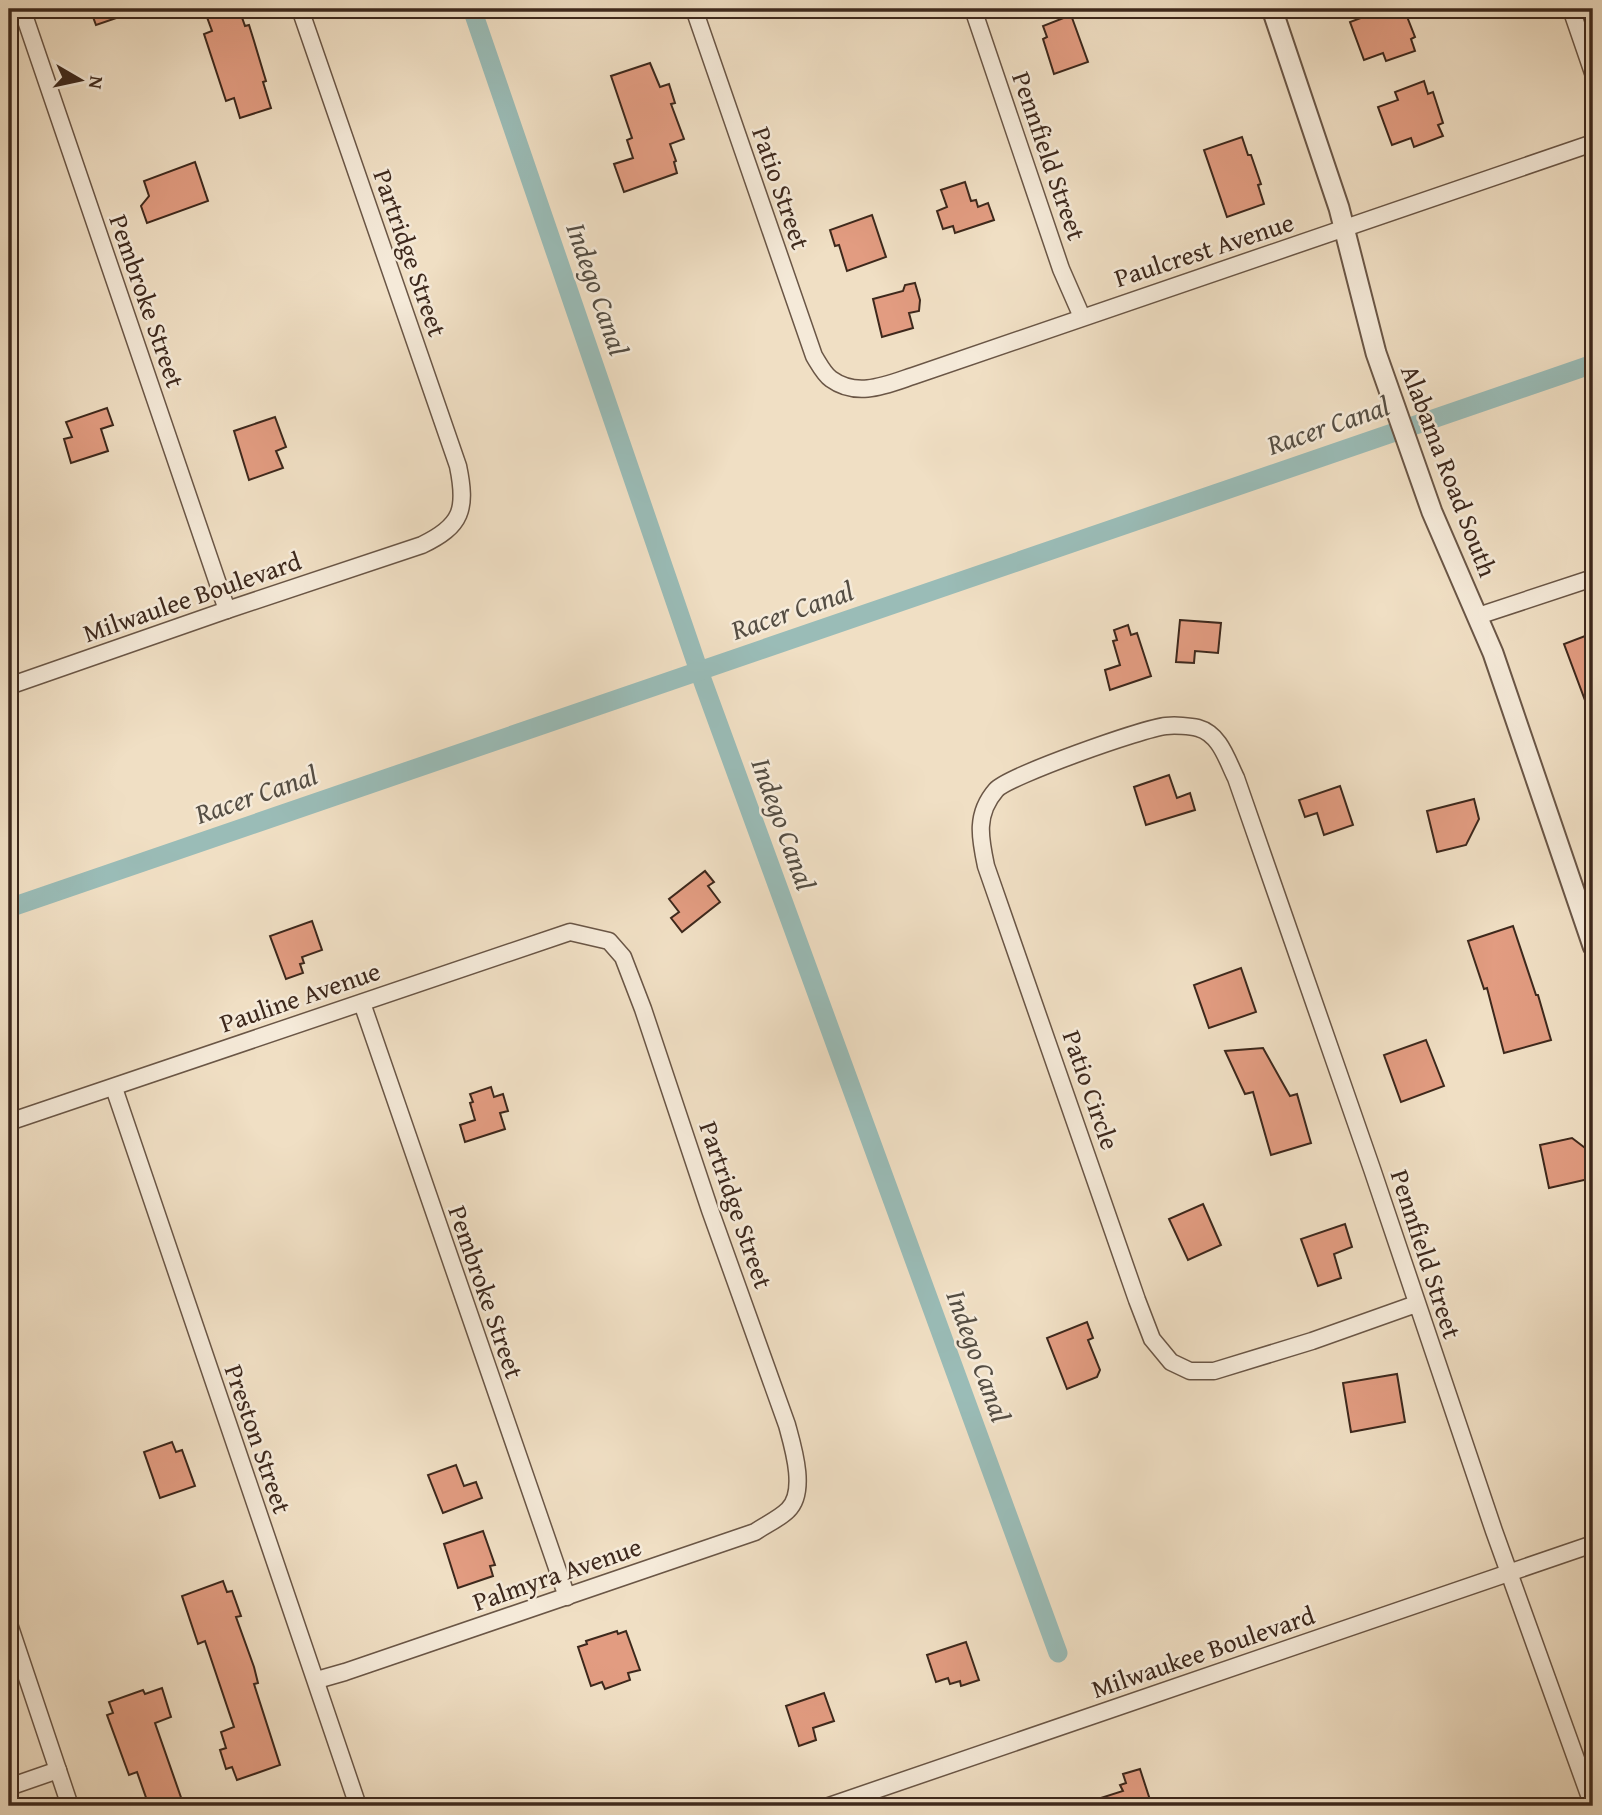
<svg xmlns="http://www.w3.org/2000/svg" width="1602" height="1815" font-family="'Gentium Book Plus',serif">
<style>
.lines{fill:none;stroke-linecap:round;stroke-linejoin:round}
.canal{stroke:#9abcb7;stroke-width:19}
.building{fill:#e29c81;stroke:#3d281c;stroke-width:2}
.minor-casing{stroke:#6a5646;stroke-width:19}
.tertiary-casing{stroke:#6a5646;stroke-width:23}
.minor{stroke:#f5ead9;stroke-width:16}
.tertiary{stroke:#f5ead9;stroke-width:19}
.labels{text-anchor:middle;stroke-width:5;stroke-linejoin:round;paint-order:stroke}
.street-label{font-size:26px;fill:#3d281c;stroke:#f5ead9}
.water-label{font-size:28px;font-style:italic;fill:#544d43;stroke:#f5ead9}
</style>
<rect width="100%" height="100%" fill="#f0dfc4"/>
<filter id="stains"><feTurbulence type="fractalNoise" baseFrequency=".00286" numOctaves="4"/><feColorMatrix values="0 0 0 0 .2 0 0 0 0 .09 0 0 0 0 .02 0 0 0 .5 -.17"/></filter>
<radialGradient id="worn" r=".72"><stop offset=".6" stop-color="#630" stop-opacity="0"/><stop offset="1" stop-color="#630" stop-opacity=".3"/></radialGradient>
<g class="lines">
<g class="canal">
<path d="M 472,9 L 699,671 L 1058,1653"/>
<path d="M 9,908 L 1593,364"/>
</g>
</g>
<g class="building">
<path d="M 90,9 L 136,9 L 137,11 L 96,25 Z"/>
<path d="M 204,9 L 239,9 L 245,26 L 249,25 L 254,41 L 266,81 L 263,82 L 271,108 L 240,118 L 234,98 L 226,101 L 204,34 L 212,31 Z"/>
<path d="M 1367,9 L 1404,9 L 1415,37 L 1411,39 L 1415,51 L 1386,61 L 1383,53 L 1364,60 L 1350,22 L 1369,15 Z"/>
<path d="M 1071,15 L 1088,62 L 1054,74 L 1043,39 L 1047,37 L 1043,26 Z"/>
<path d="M 650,63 L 660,87 L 669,84 L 675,103 L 671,104 L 684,139 L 670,144 L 676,161 L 674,162 L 677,173 L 624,192 L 614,164 L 633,158 L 627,140 L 632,138 L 611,76 Z"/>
<path d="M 1424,81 L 1428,94 L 1433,92 L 1443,123 L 1438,125 L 1443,136 L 1414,147 L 1411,138 L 1392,145 L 1378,107 L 1398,100 L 1395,92 Z"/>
<path d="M 1242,137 L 1248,155 L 1251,155 L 1261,184 L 1258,185 L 1264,204 L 1227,217 L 1204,150 Z"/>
<path d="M 195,162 L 208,201 L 147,223 L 141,206 L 149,196 L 144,181 Z"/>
<path d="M 965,182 L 971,201 L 976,200 L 978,207 L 988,203 L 994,220 L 955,233 L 953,226 L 943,229 L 937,211 L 947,207 L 941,190 Z"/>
<path d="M 872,215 L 886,257 L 847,271 L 839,245 L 835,246 L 830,230 Z"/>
<path d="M 915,283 L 920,300 L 919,311 L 909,313 L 913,328 L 882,337 L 873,299 L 903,291 L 905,285 Z"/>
<path d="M 107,408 L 113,425 L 101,429 L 108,451 L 71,463 L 64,439 L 72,437 L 66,422 Z"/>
<path d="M 275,417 L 286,447 L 276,451 L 283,468 L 249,480 L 234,431 Z"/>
<path d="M 1180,620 L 1221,623 L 1218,653 L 1195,651 L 1194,663 L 1176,662 Z"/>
<path d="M 1128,625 L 1131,635 L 1137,633 L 1151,676 L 1110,690 L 1105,670 L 1120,665 L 1113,641 L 1117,640 L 1114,630 Z"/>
<path d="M 1593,633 L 1593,719 L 1592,719 L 1564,644 Z"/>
<path d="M 1169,775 L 1177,798 L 1190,793 L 1195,810 L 1146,825 L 1134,787 Z"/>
<path d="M 1340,786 L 1353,825 L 1324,835 L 1317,813 L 1305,817 L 1299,800 Z"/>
<path d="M 1474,799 L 1479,819 L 1466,845 L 1437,852 L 1427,811 Z"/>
<path d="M 705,871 L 714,882 L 708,886 L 720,902 L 682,932 L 671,918 L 679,912 L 669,899 Z"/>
<path d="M 312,921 L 322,950 L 302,957 L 304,963 L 300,964 L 303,973 L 286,979 L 270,936 Z"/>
<path d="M 1513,926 L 1536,995 L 1538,995 L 1551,1040 L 1504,1053 L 1487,988 L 1484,989 L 1468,941 Z"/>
<path d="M 1241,968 L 1256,1012 L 1209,1028 L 1194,985 Z"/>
<path d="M 1426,1040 L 1444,1086 L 1401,1102 L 1384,1055 Z"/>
<path d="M 1263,1048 L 1290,1096 L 1297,1094 L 1311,1143 L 1271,1155 L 1253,1092 L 1245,1094 L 1225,1051 Z"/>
<path d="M 491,1087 L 494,1097 L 503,1094 L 508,1111 L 500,1113 L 505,1129 L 465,1142 L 460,1125 L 475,1120 L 470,1103 L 473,1102 L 470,1094 Z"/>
<path d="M 1572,1138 L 1593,1154 L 1593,1178 L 1549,1188 L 1540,1145 Z"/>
<path d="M 1203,1204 L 1221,1245 L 1188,1260 L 1169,1219 Z"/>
<path d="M 1345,1224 L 1352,1247 L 1334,1254 L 1341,1278 L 1318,1286 L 1301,1239 Z"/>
<path d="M 1087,1322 L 1093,1338 L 1088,1340 L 1100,1370 L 1097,1377 L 1067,1389 L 1047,1338 Z"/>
<path d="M 1397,1374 L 1405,1422 L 1351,1432 L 1343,1383 Z"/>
<path d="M 172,1442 L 176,1452 L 182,1450 L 195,1486 L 160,1498 L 144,1452 Z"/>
<path d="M 456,1465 L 464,1486 L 476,1482 L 482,1498 L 443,1513 L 428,1475 Z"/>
<path d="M 483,1531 L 495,1565 L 490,1566 L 493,1576 L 458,1588 L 444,1544 Z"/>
<path d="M 223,1581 L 227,1592 L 232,1591 L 241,1616 L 236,1617 L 254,1667 L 258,1683 L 254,1684 L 280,1765 L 237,1780 L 232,1767 L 226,1769 L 220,1750 L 226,1748 L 221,1732 L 234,1727 L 205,1641 L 198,1644 L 182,1596 Z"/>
<path d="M 617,1631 L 618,1634 L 626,1631 L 640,1670 L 628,1673 L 630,1680 L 605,1689 L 602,1682 L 591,1686 L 578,1647 L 587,1644 L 586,1641 Z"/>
<path d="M 966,1642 L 979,1680 L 961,1686 L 960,1681 L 950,1684 L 948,1678 L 936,1682 L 927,1655 Z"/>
<path d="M 162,1688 L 171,1717 L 155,1723 L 184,1806 L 149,1806 L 137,1772 L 129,1775 L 107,1715 L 113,1713 L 109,1702 L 143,1690 L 145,1694 Z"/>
<path d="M 824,1693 L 834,1721 L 813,1728 L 816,1740 L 799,1746 L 786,1706 Z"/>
<path d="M 1140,1769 L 1152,1806 L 1085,1806 L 1085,1803 L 1123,1791 L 1120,1785 L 1126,1783 L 1123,1774 Z"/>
</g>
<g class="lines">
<defs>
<g id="minor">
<path d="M 22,9 L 227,610"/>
<path d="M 694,9 L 814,356 C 819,364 824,374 831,379 C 857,398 886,385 913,376 L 1593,143"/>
<path d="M 973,9 L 1061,269 L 1082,317"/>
<path d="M 1571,9 L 1593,73"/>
<path d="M 1478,616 L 1593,578"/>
<path d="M 9,686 L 227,610 L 422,545 C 462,526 467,509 458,466 L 300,9"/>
<path d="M 362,1003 L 567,1597"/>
<path d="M 114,1088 L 358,1806"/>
<path d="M 9,1122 L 570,932 L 609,941 L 623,957 L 643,1009 L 710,1210 L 787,1425 C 793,1447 807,1492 788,1510 C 779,1519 765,1525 755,1532 L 345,1672 L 317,1680"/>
<path d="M 1416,1304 L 1312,1341 L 1214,1371 L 1190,1371 L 1171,1362 L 1152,1339 L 1137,1300 L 986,866 C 980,838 975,814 996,790 C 1008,776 1144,728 1166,726 C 1175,725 1190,726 1198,728 C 1220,734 1227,760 1236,778 L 1372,1169 L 1494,1531 L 1593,1806"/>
<path d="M 9,1624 L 70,1806"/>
<path d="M 9,1787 L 58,1770"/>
<path d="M 829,1806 L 1593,1544"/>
</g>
<path id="tertiary" d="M 1272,9 L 1339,208 L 1376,353 L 1432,512 L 1493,653 L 1593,946"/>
</defs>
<use href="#minor" class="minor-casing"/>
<use href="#tertiary" class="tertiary-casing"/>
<use href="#minor" class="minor"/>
<use href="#tertiary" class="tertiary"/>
</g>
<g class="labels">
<g class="street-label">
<text transform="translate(1049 156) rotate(71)" y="9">Pennfield Street</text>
<text transform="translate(781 188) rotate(71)" y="9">Patio Street</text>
<text transform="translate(1204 250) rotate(-18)" y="9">Paulcrest Avenue</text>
<text transform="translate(410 253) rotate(71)" y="9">Partridge Street</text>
<text transform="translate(147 301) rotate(71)" y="9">Pembroke Street</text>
<text transform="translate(1449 471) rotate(69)" y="9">Alabama Road South</text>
<text transform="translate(192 597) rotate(-19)" y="9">Milwaulee Boulevard</text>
<text transform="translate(300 997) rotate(-19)" y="9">Pauline Avenue</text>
<text transform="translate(1091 1090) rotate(71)" y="9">Patio Circle</text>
<text transform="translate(736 1205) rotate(71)" y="9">Partridge Street</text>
<text transform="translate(1426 1254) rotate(72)" y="9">Pennfield Street</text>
<text transform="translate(486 1292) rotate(71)" y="9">Pembroke Street</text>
<text transform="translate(258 1439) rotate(71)" y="9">Preston Street</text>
<text transform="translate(557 1574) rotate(-19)" y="9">Palmyra Avenue</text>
<text transform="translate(1203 1652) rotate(-19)" y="9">Milwaukee Boulevard</text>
</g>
<g class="water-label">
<text transform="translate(598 289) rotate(71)" y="10">Indego Canal</text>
<text transform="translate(1328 425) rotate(-19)" y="10">Racer Canal</text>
<text transform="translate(792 610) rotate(-19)" y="10">Racer Canal</text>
<text transform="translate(256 794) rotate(-19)" y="10">Racer Canal</text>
<text transform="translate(784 824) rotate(70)" y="10">Indego Canal</text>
<text transform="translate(979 1356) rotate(70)" y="10">Indego Canal</text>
</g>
</g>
<rect width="1602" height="1815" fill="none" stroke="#f0dfc4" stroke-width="35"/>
<rect x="10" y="10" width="1581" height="1794" fill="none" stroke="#3d281c" stroke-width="3.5"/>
<rect x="18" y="18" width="1567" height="1780" fill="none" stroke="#3d281c" stroke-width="2"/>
<g transform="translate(80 80) rotate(99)" stroke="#f5ead9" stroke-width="5" paint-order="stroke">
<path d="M0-5L12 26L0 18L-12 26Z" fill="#3d281c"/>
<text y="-10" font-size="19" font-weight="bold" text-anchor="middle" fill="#3d281c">N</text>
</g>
<rect width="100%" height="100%" filter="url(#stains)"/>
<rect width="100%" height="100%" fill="url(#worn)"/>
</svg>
